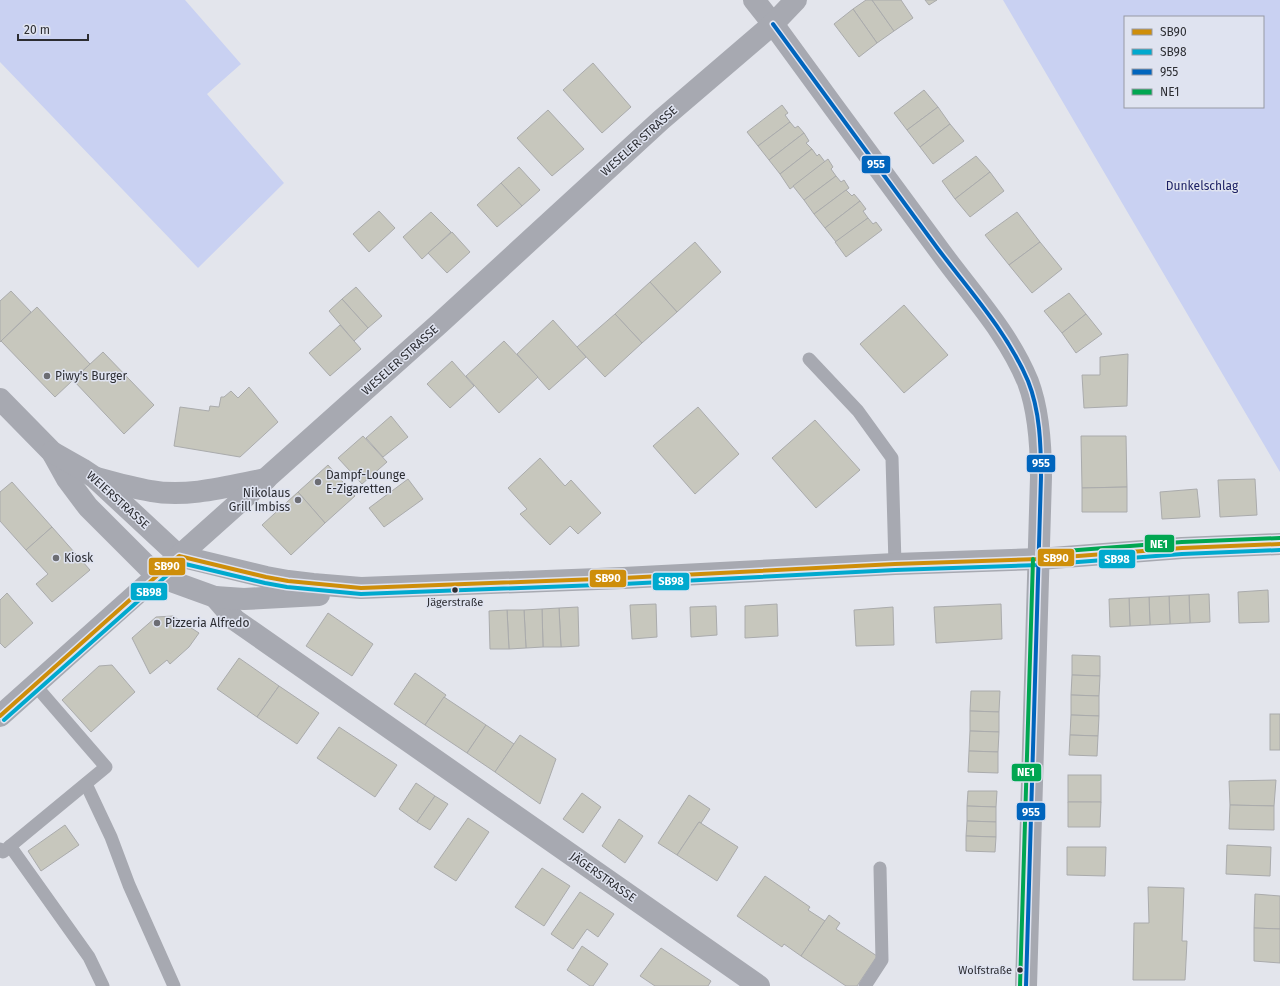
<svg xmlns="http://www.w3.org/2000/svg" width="1280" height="986" font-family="'Fira Sans',sans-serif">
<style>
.green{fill:#c9d1f2;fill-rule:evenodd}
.building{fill:#c7c7bd;stroke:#aaabac}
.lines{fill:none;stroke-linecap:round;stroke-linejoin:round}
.lane{stroke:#a7a9b1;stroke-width:13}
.street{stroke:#a7a9b1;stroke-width:22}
.secondary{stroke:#a7a9b1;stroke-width:22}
.bus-1-casing{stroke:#dfe3f0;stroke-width:7}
.bus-2-casing{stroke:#dfe3f0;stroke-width:7}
.bus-3-casing{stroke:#dfe3f0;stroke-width:7}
.bus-4-casing{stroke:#dfe3f0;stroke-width:7}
.bus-1{stroke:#ce8e0a;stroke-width:4}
.bus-2{stroke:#00a9ce;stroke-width:4}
.bus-3{stroke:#0065bd;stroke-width:4}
.bus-4{stroke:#00a651;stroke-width:4}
.poi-dot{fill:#6c6d73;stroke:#dfe3f0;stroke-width:1.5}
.bus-dot{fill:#2c2d32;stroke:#dfe3f0;stroke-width:1.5}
.labels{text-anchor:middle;stroke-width:3;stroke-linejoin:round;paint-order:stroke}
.bus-label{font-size:11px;fill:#2c2d32;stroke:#dfe3f0}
.street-label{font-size:12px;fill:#2c2d32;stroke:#dfe3f0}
.park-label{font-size:12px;fill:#1d2165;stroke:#dfe3f0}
.poi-label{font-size:12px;fill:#2c2d32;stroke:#dfe3f0;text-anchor:start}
.line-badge{stroke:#dfe3f0;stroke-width:1.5}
.badge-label{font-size:11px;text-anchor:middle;font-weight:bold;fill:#fff}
</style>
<rect width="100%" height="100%" fill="#e3e5ec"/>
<g class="green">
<path d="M 0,0 L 185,0 L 241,64 L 207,94 L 284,183 L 198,268 L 0,62 Z"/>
<path d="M 1003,0 L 1280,0 L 1280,472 ZM 1125,17 L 1263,17 L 1263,107 L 1125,107 Z"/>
</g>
<g class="building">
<path d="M 866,0 L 872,0 L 894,31 L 877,43 L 853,9 Z"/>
<path d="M 872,0 L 901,0 L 913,18 L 894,31 Z"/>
<path d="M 925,0 L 937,0 L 929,5 Z"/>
<path d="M 853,9 L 877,43 L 859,57 L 834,24 Z"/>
<path d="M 593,63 L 631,107 L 602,133 L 563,90 Z"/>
<path d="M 924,90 L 938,107 L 907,130 L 894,113 Z"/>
<path d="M 782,105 L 788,113 L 785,115 L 790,122 L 758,146 L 747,132 Z"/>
<path d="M 938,107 L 950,124 L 920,147 L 907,130 Z"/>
<path d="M 548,110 L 584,149 L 552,176 L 517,138 Z"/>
<path d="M 790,122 L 795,128 L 798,126 L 804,133 L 769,160 L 758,146 Z"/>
<path d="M 950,124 L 964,141 L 933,164 L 920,147 Z"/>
<path d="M 804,133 L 809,141 L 806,143 L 812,149 L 780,174 L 769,160 Z"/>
<path d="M 812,149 L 817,156 L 819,154 L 825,162 L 790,189 L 780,174 Z"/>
<path d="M 976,156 L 990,172 L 955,199 L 942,181 Z"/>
<path d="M 828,159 L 833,167 L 831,169 L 836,176 L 804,200 L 793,186 Z"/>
<path d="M 519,167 L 540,190 L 522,206 L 501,183 Z"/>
<path d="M 990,172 L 1004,191 L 970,217 L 955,199 Z"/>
<path d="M 836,176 L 841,182 L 844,180 L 849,188 L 814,214 L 804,200 Z"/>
<path d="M 501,183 L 522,206 L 497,227 L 477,205 Z"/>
<path d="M 846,190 L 852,196 L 854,194 L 860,201 L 825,228 L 814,214 Z"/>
<path d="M 860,201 L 866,209 L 863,211 L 868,218 L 836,242 L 825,228 Z"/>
<path d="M 379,211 L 395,228 L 369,252 L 353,234 Z"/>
<path d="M 431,212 L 451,232 L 422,259 L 403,237 Z"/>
<path d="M 1017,212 L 1040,242 L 1009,265 L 985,235 Z"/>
<path d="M 868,218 L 873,224 L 876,222 L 882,230 L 846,257 L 835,242 Z"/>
<path d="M 452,232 L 470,252 L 447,273 L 428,253 Z"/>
<path d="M 695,242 L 721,272 L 677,312 L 650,282 Z"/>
<path d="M 1040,242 L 1062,269 L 1032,293 L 1009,265 Z"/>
<path d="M 650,282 L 677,312 L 642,343 L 615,314 Z"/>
<path d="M 356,287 L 382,316 L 368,328 L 342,299 Z"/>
<path d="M 11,291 L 31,312 L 0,342 L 0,301 Z"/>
<path d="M 1069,293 L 1086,314 L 1062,333 L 1044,311 Z"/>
<path d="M 342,299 L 368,328 L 354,341 L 329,311 Z"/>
<path d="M 904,305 L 948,355 L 904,393 L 860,344 Z"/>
<path d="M 37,307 L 90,364 L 55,397 L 1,341 Z"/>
<path d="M 615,314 L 642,343 L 605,377 L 577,347 Z"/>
<path d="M 1086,314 L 1102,334 L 1076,353 L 1062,333 Z"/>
<path d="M 553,320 L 586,357 L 549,390 L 517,354 Z"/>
<path d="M 340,325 L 361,349 L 330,376 L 309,353 Z"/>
<path d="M 504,341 L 538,377 L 499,413 L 466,376 Z"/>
<path d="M 103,352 L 154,405 L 124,434 L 73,380 Z"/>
<path d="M 1128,354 L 1127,406 L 1084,408 L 1082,375 L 1100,375 L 1100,357 Z"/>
<path d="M 452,361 L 474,386 L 450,408 L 427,384 Z"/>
<path d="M 249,387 L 278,422 L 240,457 L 174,446 L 180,407 L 209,411 L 210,406 L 219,407 L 221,397 L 224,397 L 231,391 L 238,398 Z"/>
<path d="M 698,407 L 739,454 L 695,494 L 653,446 Z"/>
<path d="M 391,416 L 408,437 L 383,457 L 366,438 Z"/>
<path d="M 815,420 L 860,470 L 816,508 L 772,458 Z"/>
<path d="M 363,436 L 387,462 L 362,484 L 338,458 Z"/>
<path d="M 1081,436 L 1126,436 L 1127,487 L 1082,488 Z"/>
<path d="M 540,458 L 565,486 L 571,480 L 601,513 L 578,534 L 570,526 L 550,545 L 520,514 L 527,509 L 508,488 Z"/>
<path d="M 328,465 L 355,496 L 325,523 L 298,492 Z"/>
<path d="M 408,479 L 423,499 L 384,527 L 369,508 Z"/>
<path d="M 1255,479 L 1257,515 L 1220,517 L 1218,480 Z"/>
<path d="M 12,482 L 52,527 L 26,550 L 0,521 L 0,492 Z"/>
<path d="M 1127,487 L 1127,512 L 1082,512 L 1082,488 Z"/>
<path d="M 1197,489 L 1200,517 L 1162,519 L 1160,492 Z"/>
<path d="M 298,492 L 325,523 L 291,555 L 262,525 Z"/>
<path d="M 52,527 L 90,570 L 52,602 L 36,584 L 48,574 L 26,550 Z"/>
<path d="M 1268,590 L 1269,622 L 1239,623 L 1238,592 Z"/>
<path d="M 7,593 L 33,623 L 5,648 L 0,643 L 0,600 Z"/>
<path d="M 1209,594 L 1210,622 L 1190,623 L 1189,595 Z"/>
<path d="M 1189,595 L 1190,623 L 1170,624 L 1169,596 Z"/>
<path d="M 1169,596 L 1170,624 L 1150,625 L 1149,597 Z"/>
<path d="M 1149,597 L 1150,625 L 1130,626 L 1129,598 Z"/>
<path d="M 1129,598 L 1130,626 L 1110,627 L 1109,599 Z"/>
<path d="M 656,604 L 657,637 L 632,639 L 630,605 Z"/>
<path d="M 777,604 L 778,636 L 745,638 L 745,606 Z"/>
<path d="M 1001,604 L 1002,639 L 936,643 L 934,607 Z"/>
<path d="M 716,606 L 717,635 L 691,637 L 690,607 Z"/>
<path d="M 578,607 L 579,646 L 561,647 L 559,608 Z"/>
<path d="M 893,607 L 894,645 L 856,646 L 854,610 Z"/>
<path d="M 559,608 L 561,647 L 543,647 L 542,609 Z"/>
<path d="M 542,609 L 543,647 L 526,648 L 524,610 Z"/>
<path d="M 507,610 L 524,610 L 526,648 L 509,649 Z"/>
<path d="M 507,610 L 509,649 L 490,649 L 489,611 Z"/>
<path d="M 328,613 L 373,644 L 352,676 L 306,646 Z"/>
<path d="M 173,616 L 199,633 L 189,647 L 170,664 L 167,660 L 150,674 L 132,638 L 156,617 Z"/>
<path d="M 1072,655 L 1100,656 L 1100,676 L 1072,675 Z"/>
<path d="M 239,658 L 279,686 L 257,717 L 217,689 Z"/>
<path d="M 112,665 L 135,692 L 91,732 L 62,700 L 99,666 Z"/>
<path d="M 415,673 L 446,695 L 425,725 L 394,704 Z"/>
<path d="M 1072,675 L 1100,676 L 1099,696 L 1071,695 Z"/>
<path d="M 279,686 L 319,713 L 297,744 L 257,717 Z"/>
<path d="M 971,691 L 1000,691 L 999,712 L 970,711 Z"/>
<path d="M 1071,695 L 1099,696 L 1099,716 L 1071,715 Z"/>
<path d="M 444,697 L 486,725 L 467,753 L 425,725 Z"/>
<path d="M 970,711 L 999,712 L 999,732 L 970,731 Z"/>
<rect x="1270" y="714" width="10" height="36"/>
<path d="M 1071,715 L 1099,716 L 1098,736 L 1070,735 Z"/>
<path d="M 486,725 L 514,744 L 495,772 L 467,753 Z"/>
<path d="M 339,727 L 397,765 L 375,797 L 317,758 Z"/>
<path d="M 970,731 L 999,732 L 998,752 L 969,751 Z"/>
<path d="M 520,735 L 556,759 L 540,804 L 495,772 Z"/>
<path d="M 1070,735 L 1098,736 L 1097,756 L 1069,755 Z"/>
<path d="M 969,751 L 998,752 L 998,773 L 968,772 Z"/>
<rect x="1068" y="775" width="33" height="27"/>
<path d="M 1276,780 L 1274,806 L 1230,805 L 1229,781 Z"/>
<path d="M 416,783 L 435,796 L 417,822 L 399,809 Z"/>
<path d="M 968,791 L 997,791 L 996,807 L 967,806 Z"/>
<path d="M 582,793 L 601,807 L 583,833 L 563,819 Z"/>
<path d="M 689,795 L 710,809 L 701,823 L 699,822 L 677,855 L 658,843 Z"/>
<path d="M 435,796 L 448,804 L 430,830 L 417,822 Z"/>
<path d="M 1068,802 L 1101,802 L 1100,827 L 1068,827 Z"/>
<path d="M 1230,805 L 1274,806 L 1274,830 L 1229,829 Z"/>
<path d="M 967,806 L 996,807 L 996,822 L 967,821 Z"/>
<path d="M 468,818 L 489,832 L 456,881 L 434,867 Z"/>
<path d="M 619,819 L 643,836 L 625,863 L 602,846 Z"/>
<path d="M 967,821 L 996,822 L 996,837 L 966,836 Z"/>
<path d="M 699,822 L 738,847 L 717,881 L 677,855 Z"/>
<path d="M 65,825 L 79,845 L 41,871 L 28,851 Z"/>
<path d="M 966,836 L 996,837 L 995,852 L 966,851 Z"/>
<path d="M 1227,845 L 1271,847 L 1270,876 L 1226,874 Z"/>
<path d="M 1067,847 L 1106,847 L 1105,876 L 1067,875 Z"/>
<path d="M 542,868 L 570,886 L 544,926 L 515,907 Z"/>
<path d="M 765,876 L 810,907 L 808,910 L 825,921 L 801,956 L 784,944 L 782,947 L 737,916 Z"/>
<path d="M 1148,887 L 1184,888 L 1182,941 L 1187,941 L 1185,980 L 1133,980 L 1134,923 L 1149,923 Z"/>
<path d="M 580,892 L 614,914 L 598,937 L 587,929 L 573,949 L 551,934 Z"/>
<path d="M 1255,894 L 1280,896 L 1280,929 L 1254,928 Z"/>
<path d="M 829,915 L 840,923 L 836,929 L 877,956 L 857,986 L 846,986 L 801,956 Z"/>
<path d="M 1254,928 L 1280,929 L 1280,963 L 1254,961 Z"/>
<path d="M 582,946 L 608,964 L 593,986 L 590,986 L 567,970 Z"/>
<path d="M 661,948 L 711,981 L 708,986 L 655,986 L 640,976 Z"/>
</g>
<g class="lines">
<g class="lane">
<path d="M 809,359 L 858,411 L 892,458 L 895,564"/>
<path d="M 86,784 L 111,837 L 129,885 L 174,986"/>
<path d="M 10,846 L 89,957 L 103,986"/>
<path d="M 0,849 L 3,852 L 106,767 L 35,685"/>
<path d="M 865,986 L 882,960 L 880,868"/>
</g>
<g class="street">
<path d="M 754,0 L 773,24"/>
<path d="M 215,597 L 235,620 L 759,986"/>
</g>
<g class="secondary">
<path d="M 773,24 C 829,101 885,177 942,254 C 972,295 1008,333 1028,382 C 1039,411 1041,446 1041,477 L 1026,986"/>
<path d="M 0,399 L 52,452 L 67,479 L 88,507 L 157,576 L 215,597 L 244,599 L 319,595"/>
<path d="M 52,452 L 82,469 L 94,477 L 179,556 L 266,577 L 288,581 L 313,584 L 361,588 L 623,578 L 895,564 L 1039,559 L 1182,548 L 1280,544"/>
<path d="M 97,478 C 115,483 133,488 151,491 C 187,498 230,486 266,479"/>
<path d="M 0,716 L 440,323 L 661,120 L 773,24 L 796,0"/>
</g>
<defs>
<path id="bus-1" d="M 0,716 L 179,556 L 266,577 L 288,581 L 361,588 L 623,578 L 895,564 L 1039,559 L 1182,548 L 1280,544"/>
<path id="bus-2" d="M 4,720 L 181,563 L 265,583 L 287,587 L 361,594 L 623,584 L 895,570 L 1039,565 L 1182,554 L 1280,550"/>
<path id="bus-3" d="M 773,24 C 828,99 883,174 938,249 C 970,291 1007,332 1028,381 C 1040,411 1041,445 1041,477 L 1026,986"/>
<g id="bus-4">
<path d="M 1039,553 L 1182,542 L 1280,538"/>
<path d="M 1020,986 L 1033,559"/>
</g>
</defs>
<use href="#bus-1" class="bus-1-casing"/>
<use href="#bus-2" class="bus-2-casing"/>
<use href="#bus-3" class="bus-3-casing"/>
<use href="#bus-4" class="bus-4-casing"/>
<use href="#bus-1" class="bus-1"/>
<use href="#bus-2" class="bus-2"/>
<use href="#bus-3" class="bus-3"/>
<use href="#bus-4" class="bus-4"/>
</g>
<g class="poi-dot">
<circle cx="47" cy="376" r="4"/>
<circle cx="318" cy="482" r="4"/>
<circle cx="298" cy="500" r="4"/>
<circle cx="56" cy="558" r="4"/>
<circle cx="157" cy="623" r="4"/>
</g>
<g class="bus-dot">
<circle cx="455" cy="590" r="3.5"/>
<circle cx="1020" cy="970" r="3.5"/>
</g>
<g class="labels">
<g class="bus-label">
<text x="455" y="606">Jägerstraße</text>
<text x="1012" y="974" text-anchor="end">Wolfstraße</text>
</g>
<g class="street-label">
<text transform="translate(639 141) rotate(-42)" y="4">WESELER STRASSE</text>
<text transform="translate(400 360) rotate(-42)" y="4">WESELER STRASSE</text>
<text transform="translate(118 500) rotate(42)" y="4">WEIERSTRASSE</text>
<text transform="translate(603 877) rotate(35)" y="4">JÄGERSTRASSE</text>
</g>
<g class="park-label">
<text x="1202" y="190">Dunkelschlag</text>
</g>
<g class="poi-label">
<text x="55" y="380">Piwy's Burger</text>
<text x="326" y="479">Dampf-Lounge<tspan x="326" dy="14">E-Zigaretten</tspan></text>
<text x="290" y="497" text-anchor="end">Nikolaus<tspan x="290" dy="14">Grill Imbiss</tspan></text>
<text x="64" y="562">Kiosk</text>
<text x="165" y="627">Pizzeria Alfredo</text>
</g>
</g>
<g class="line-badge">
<rect x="861" y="155" width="30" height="19" rx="4" fill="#0065bd"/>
<rect x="1026" y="454" width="30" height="19" rx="4" fill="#0065bd"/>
<rect x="1144" y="534" width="31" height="19" rx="4" fill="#00a651"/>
<rect x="1037" y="548" width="38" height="19" rx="4" fill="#ce8e0a"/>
<rect x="1098" y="549" width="38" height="20" rx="4" fill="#00a9ce"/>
<rect x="148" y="557" width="38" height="19" rx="4" fill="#ce8e0a"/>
<rect x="589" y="569" width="38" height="19" rx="4" fill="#ce8e0a"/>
<rect x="652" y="572" width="38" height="19" rx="4" fill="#00a9ce"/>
<rect x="130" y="582" width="38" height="19" rx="4" fill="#00a9ce"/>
<rect x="1011" y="763" width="31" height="19" rx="4" fill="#00a651"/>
<rect x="1016" y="802" width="30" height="19" rx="4" fill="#0065bd"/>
</g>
<g class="badge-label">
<text x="876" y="168">955</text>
<text x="1041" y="467">955</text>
<text x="1159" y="548">NE1</text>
<text x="1056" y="562">SB90</text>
<text x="1117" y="563">SB98</text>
<text x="167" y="570">SB90</text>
<text x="608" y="582">SB90</text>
<text x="671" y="585">SB98</text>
<text x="149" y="596">SB98</text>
<text x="1026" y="776">NE1</text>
<text x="1031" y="816">955</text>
</g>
<rect x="1124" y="16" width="140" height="92" fill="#dfe3f0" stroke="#979aa4"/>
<rect x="1132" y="29" width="20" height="6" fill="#ce8e0a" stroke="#979aa4"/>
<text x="1160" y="36" font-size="12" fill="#2c2d32">SB90</text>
<rect x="1132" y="49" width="20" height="6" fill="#00a9ce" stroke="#979aa4"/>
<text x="1160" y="56" font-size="12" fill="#2c2d32">SB98</text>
<rect x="1132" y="69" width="20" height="6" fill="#0065bd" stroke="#979aa4"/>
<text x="1160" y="76" font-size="12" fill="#2c2d32">955</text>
<rect x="1132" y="89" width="20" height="6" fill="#00a651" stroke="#979aa4"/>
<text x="1160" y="96" font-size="12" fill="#2c2d32">NE1</text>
<path d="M18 34v6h70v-6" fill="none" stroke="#2c2d32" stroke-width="2"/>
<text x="24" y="34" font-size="12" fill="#2c2d32" stroke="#dfe3f0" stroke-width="3" paint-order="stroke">20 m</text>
</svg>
